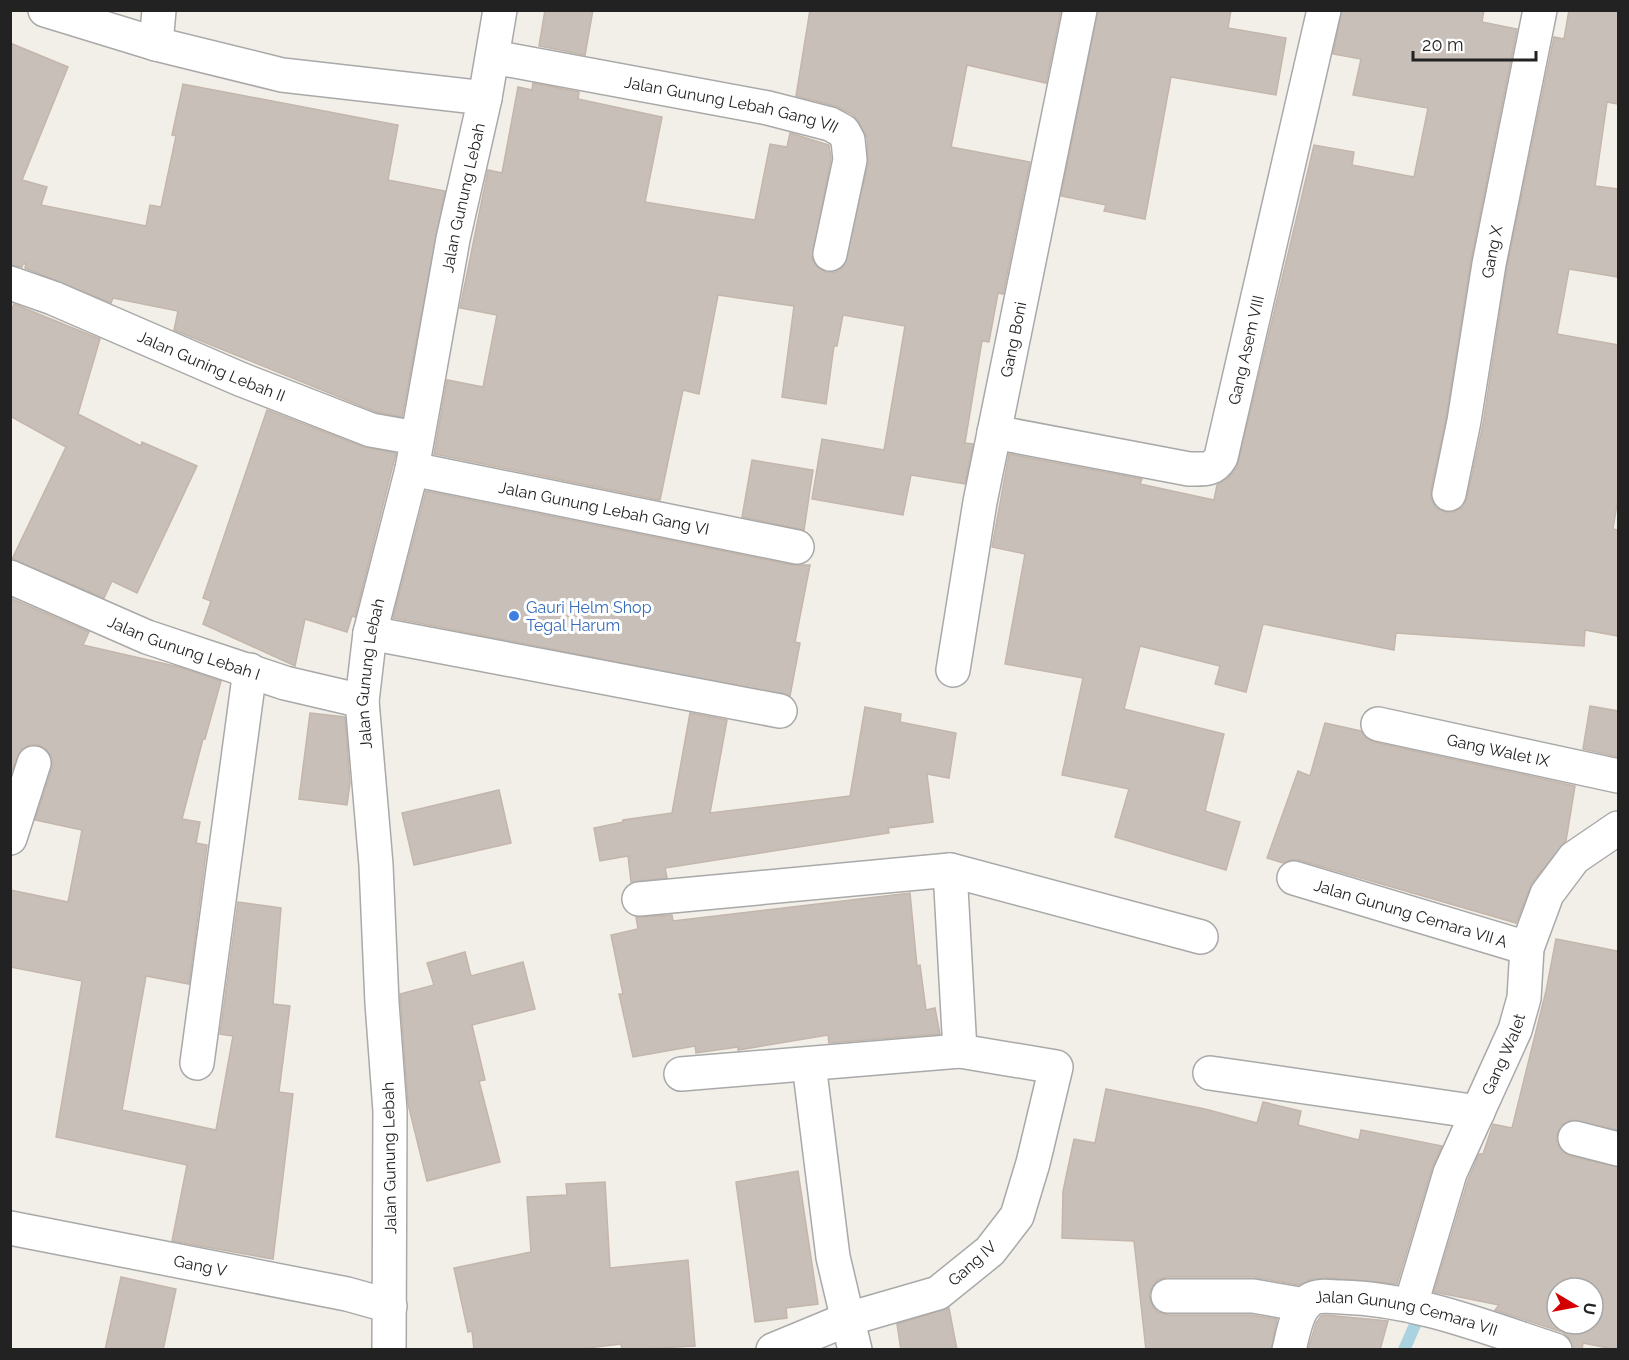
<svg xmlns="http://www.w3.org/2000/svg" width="1629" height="1360" font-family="Raleway,sans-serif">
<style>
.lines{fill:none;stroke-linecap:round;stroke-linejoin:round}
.stream{stroke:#aad3df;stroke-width:12}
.building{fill:#c7bfb8;stroke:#c4b6ab;stroke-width:1.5;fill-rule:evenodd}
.minor-casing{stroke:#a9a9a9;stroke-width:36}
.minor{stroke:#fff;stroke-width:33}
.shop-dot{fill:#3f7fe0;stroke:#fff;stroke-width:2}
.labels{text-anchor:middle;stroke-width:6;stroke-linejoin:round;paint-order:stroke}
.street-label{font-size:16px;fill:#222;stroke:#fff}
.shop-label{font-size:16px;fill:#366cbe;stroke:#fff;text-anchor:start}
</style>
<rect width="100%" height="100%" fill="#f2efe9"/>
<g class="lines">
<path class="stream" d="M 1404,1350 L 1421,1311"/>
</g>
<g class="building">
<path d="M 545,10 L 593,10 L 585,55 L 539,46 Z"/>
<path d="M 810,10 L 1061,10 L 1046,83 L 967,65 L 951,147 L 1030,162 L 1003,294 L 998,293 L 989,342 L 982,341 L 965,443 L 973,444 L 965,484 L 911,475 L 903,515 L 812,499 L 822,439 L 884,450 L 905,326 L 843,315 L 837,346 L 834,346 L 826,404 L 782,397 L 794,306 L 718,295 L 699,394 L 683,390 L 660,500 L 434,454 L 447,380 L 483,387 L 497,315 L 460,308 L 488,170 L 502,173 L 518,87 L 532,90 L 533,83 L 579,92 L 578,99 L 662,117 L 645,202 L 755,220 L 770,144 L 787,147 L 790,133 L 829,145 L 831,159 L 812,259 L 817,267 L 826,272 L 836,272 L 844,266 L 868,164 L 867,138 L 859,122 L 852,114 L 835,106 L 796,96 Z"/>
<path d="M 1098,10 L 1231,10 L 1228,28 L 1286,38 L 1276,95 L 1171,77 L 1145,219 L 1104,211 L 1106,205 L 1061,196 Z"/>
<path d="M 1342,10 L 1484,10 L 1482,22 L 1517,29 L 1471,260 L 1446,418 L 1431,490 L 1431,499 L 1436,508 L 1446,512 L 1454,512 L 1463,507 L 1467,498 L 1483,424 L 1507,267 L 1554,37 L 1564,39 L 1569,10 L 1618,10 L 1618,104 L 1607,102 L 1595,186 L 1618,189 L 1618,277 L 1569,269 L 1557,334 L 1618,345 L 1618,498 L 1613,529 L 1618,530 L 1618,636 L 1585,630 L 1584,646 L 1396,633 L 1394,650 L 1263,624 L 1246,692 L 1215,684 L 1220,666 L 1140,646 L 1124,709 L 1224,734 L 1205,811 L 1240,822 L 1226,870 L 1115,837 L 1129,789 L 1062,775 L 1083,678 L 1005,664 L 1025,554 L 992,547 L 1009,454 L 1142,479 L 1140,484 L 1214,500 L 1217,485 L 1228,478 L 1237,467 L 1314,145 L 1354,152 L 1352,165 L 1414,177 L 1428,108 L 1353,95 L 1361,59 L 1333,54 Z"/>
<path d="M 10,43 L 68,67 L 22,180 L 47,187 L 41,205 L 146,226 L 150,205 L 161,207 L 176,136 L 172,135 L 183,84 L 398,125 L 388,180 L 445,191 L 402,417 L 376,412 L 174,330 L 178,311 L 113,298 L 111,303 L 25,268 L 26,264 L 23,264 L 22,267 L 10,265 Z"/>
<path d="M 14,304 L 100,339 L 78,414 L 141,446 L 142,442 L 197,466 L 137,593 L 112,581 L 104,598 L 12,559 L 66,447 L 10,416 L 10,314 Z"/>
<path d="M 267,410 L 364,447 L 396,453 L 355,617 L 352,616 L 347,632 L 305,619 L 295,666 L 203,624 L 211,601 L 203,598 Z"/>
<path d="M 752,460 L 813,470 L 804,530 L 742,517 Z"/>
<path d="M 426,491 L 793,565 L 810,565 L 795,642 L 800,643 L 790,696 L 393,618 Z"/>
<path d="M 10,598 L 89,632 L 83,645 L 179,667 L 221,681 L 205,739 L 203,739 L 182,819 L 200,822 L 196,843 L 207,845 L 189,984 L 146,976 L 122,1110 L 216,1130 L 233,1036 L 220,1034 L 238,902 L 281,908 L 273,1004 L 290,1006 L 279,1092 L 293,1094 L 273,1259 L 172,1241 L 187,1165 L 56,1137 L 82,981 L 10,967 L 10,890 L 68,902 L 82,830 L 35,820 L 52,768 L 52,758 L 47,750 L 39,745 L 29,745 L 22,749 L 10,775 Z"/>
<path d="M 1590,706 L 1618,711 L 1618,757 L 1583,749 Z"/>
<path d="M 865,707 L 901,714 L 900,722 L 956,733 L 949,778 L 927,774 L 933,822 L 888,828 L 889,833 L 665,868 L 667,878 L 631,882 L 628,856 L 600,861 L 594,828 L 623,822 L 623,820 L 672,813 L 690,713 L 727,720 L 710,813 L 850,796 Z"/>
<path d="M 310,713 L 345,717 L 350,783 L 347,805 L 299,799 Z"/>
<path d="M 1325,723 L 1361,731 L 1366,738 L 1374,742 L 1575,786 L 1566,841 L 1532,883 L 1516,923 L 1299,860 L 1290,860 L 1283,863 L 1267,858 L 1298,771 L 1310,776 Z"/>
<path d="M 499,790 L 511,843 L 414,865 L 402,813 Z"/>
<path d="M 910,893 L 917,966 L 920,965 L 926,1010 L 935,1008 L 940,1034 L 829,1043 L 828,1035 L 738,1050 L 738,1047 L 696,1053 L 695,1046 L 633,1057 L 619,994 L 623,994 L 611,935 L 638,929 L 636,917 L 672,915 L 673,921 Z"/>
<path d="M 1556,939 L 1618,951 L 1618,1130 L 1571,1120 L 1561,1125 L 1557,1134 L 1557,1144 L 1562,1151 L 1570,1156 L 1618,1167 L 1618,1350 L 1583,1343 L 1582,1350 L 1573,1350 L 1569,1338 L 1562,1332 L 1495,1310 L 1499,1305 L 1434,1292 L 1468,1180 L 1479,1154 L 1483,1154 L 1493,1124 L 1512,1128 L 1546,991 ZM 1557,1288 L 1593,1288 L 1593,1324 L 1557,1324 Z"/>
<path d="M 465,952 L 471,976 L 523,962 L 535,1009 L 472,1025 L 485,1080 L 479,1081 L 500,1162 L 427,1181 L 408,1104 L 400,994 L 434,985 L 427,963 Z"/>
<path d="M 1106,1089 L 1205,1109 L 1257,1123 L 1263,1102 L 1301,1111 L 1298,1125 L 1359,1140 L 1361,1130 L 1442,1146 L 1432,1168 L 1397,1284 L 1330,1278 L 1312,1279 L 1299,1285 L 1253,1277 L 1167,1277 L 1158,1280 L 1152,1287 L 1149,1295 L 1152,1305 L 1158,1312 L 1168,1315 L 1251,1315 L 1277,1319 L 1271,1350 L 1146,1350 L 1134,1241 L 1062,1238 L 1063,1191 L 1074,1139 L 1095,1143 Z"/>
<path d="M 798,1171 L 818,1304 L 786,1308 L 787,1318 L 755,1322 L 736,1182 Z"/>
<path d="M 605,1182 L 610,1268 L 688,1260 L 695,1346 L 622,1350 L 621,1344 L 571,1350 L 474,1350 L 472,1331 L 468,1332 L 454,1268 L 531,1252 L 527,1197 L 567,1195 L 566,1184 Z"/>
<path d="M 121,1277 L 176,1289 L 163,1350 L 105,1350 Z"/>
<path d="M 949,1308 L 957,1350 L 901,1350 L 897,1324 Z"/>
<path d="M 1325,1315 L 1388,1321 L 1380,1350 L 1308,1350 L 1316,1323 L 1321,1316 Z"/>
</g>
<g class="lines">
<defs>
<g id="minor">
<path d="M 45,10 L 156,44 L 282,75 L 485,98"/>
<path d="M 156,44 L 159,10"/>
<path id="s1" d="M 493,57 L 768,108 L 830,124 L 843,131 L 848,140 L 850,160 L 830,254"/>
<path id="s2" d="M 10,283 L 53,298 L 240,379 L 371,430 L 416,438"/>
<path id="s3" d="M 994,432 L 1189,469 C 1204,469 1213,471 1221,457 L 1324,10"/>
<path id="s4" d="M 412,469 L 797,547"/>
<path id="s5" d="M 1449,494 L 1464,421 L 1489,264 L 1540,10"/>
<path id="s6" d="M 10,577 L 147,637 L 285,683 L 362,701"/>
<path d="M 370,633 L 780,711"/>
<path id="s7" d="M 953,670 L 980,502 L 1080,10"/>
<path id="s8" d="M 1378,724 L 1618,776"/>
<path d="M 10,838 L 34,763"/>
<path d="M 950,870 L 960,1051"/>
<path id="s9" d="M 1294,878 L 1527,948"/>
<path d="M 639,899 L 950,870 L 1201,937"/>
<path d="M 197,1063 L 250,670"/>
<path d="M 809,1064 L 833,1257 L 855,1350"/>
<path d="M 1210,1073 L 1478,1112"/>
<path d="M 681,1074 L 960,1051 L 1056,1067 L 1033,1163 L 1017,1216 L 990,1251 L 938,1293 L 848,1319 L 773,1350"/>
<path d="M 1575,1138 L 1618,1149"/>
<path id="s10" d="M 10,1228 L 347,1294 L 390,1306"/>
<path d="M 1168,1296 L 1253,1296 L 1305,1305"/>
<path id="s11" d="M 1411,1304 L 1450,1173 L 1515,1030 L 1524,998 L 1527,948 L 1547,894 L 1574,858 L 1618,828"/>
<path id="s12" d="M 389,1350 L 390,1111 L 382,1003 L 376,865 L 362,701 L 370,633 L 412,469 L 453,239 L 485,98 L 500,10"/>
<path id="s13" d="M 1289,1350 C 1293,1335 1296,1309 1310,1300 C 1319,1294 1331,1297 1341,1297 C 1416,1299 1485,1327 1555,1350"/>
</g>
</defs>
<use href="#minor" class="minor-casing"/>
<use href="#minor" class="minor"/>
</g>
<circle class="shop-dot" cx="514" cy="616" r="6"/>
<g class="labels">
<g class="street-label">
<text dy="6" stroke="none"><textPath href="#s1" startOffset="243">Jalan Gunung Lebah Gang VII</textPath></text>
<text dy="6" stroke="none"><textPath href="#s12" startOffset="1164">Jalan Gunung Lebah</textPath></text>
<text dy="6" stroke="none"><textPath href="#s5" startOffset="246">Gang X</textPath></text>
<text dy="6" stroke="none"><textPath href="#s7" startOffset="336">Gang Boni</textPath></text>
<text dy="6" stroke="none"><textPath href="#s3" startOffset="345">Gang Asem VIII</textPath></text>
<text dy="6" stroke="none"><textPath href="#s2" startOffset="218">Jalan Guning Lebah II</textPath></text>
<text dy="6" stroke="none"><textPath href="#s4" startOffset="196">Jalan Gunung Lebah Gang VI</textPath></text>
<text dy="6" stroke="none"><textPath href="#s6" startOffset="188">Jalan Gunung Lebah I</textPath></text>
<text dy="6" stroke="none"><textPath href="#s12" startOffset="678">Jalan Gunung Lebah</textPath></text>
<text dy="6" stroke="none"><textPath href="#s8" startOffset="123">Gang Walet IX</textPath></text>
<text dy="6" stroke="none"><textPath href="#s9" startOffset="122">Jalan Gunung Cemara VII A</textPath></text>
<text dy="6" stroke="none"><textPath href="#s11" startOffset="267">Gang Walet</textPath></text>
<text transform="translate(389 1158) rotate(-91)" y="6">Jalan Gunung Lebah</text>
<text transform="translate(972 1263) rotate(-42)" y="6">Gang IV</text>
<text dy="6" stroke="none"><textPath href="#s10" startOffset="194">Gang V</textPath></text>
<text dy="6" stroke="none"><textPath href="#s13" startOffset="154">Jalan Gunung Cemara VII</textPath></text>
</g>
<g class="shop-label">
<text x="526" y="613">Gauri Helm Shop<tspan x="526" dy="18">Tegal Harum</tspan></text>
</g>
</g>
<rect width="1629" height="1360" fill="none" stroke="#222222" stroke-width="24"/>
<g transform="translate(1575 1306) rotate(100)"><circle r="28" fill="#ffffff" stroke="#a7a7a7" stroke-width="1.5"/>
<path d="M0-4.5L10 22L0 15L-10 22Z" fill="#d40000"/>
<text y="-9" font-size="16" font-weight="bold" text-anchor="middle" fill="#222222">U</text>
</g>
<path d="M1413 51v9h123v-9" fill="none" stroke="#222222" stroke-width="3"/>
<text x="1422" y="51" font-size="18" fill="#222222" stroke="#ffffff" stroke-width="4.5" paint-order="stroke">20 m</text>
</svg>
